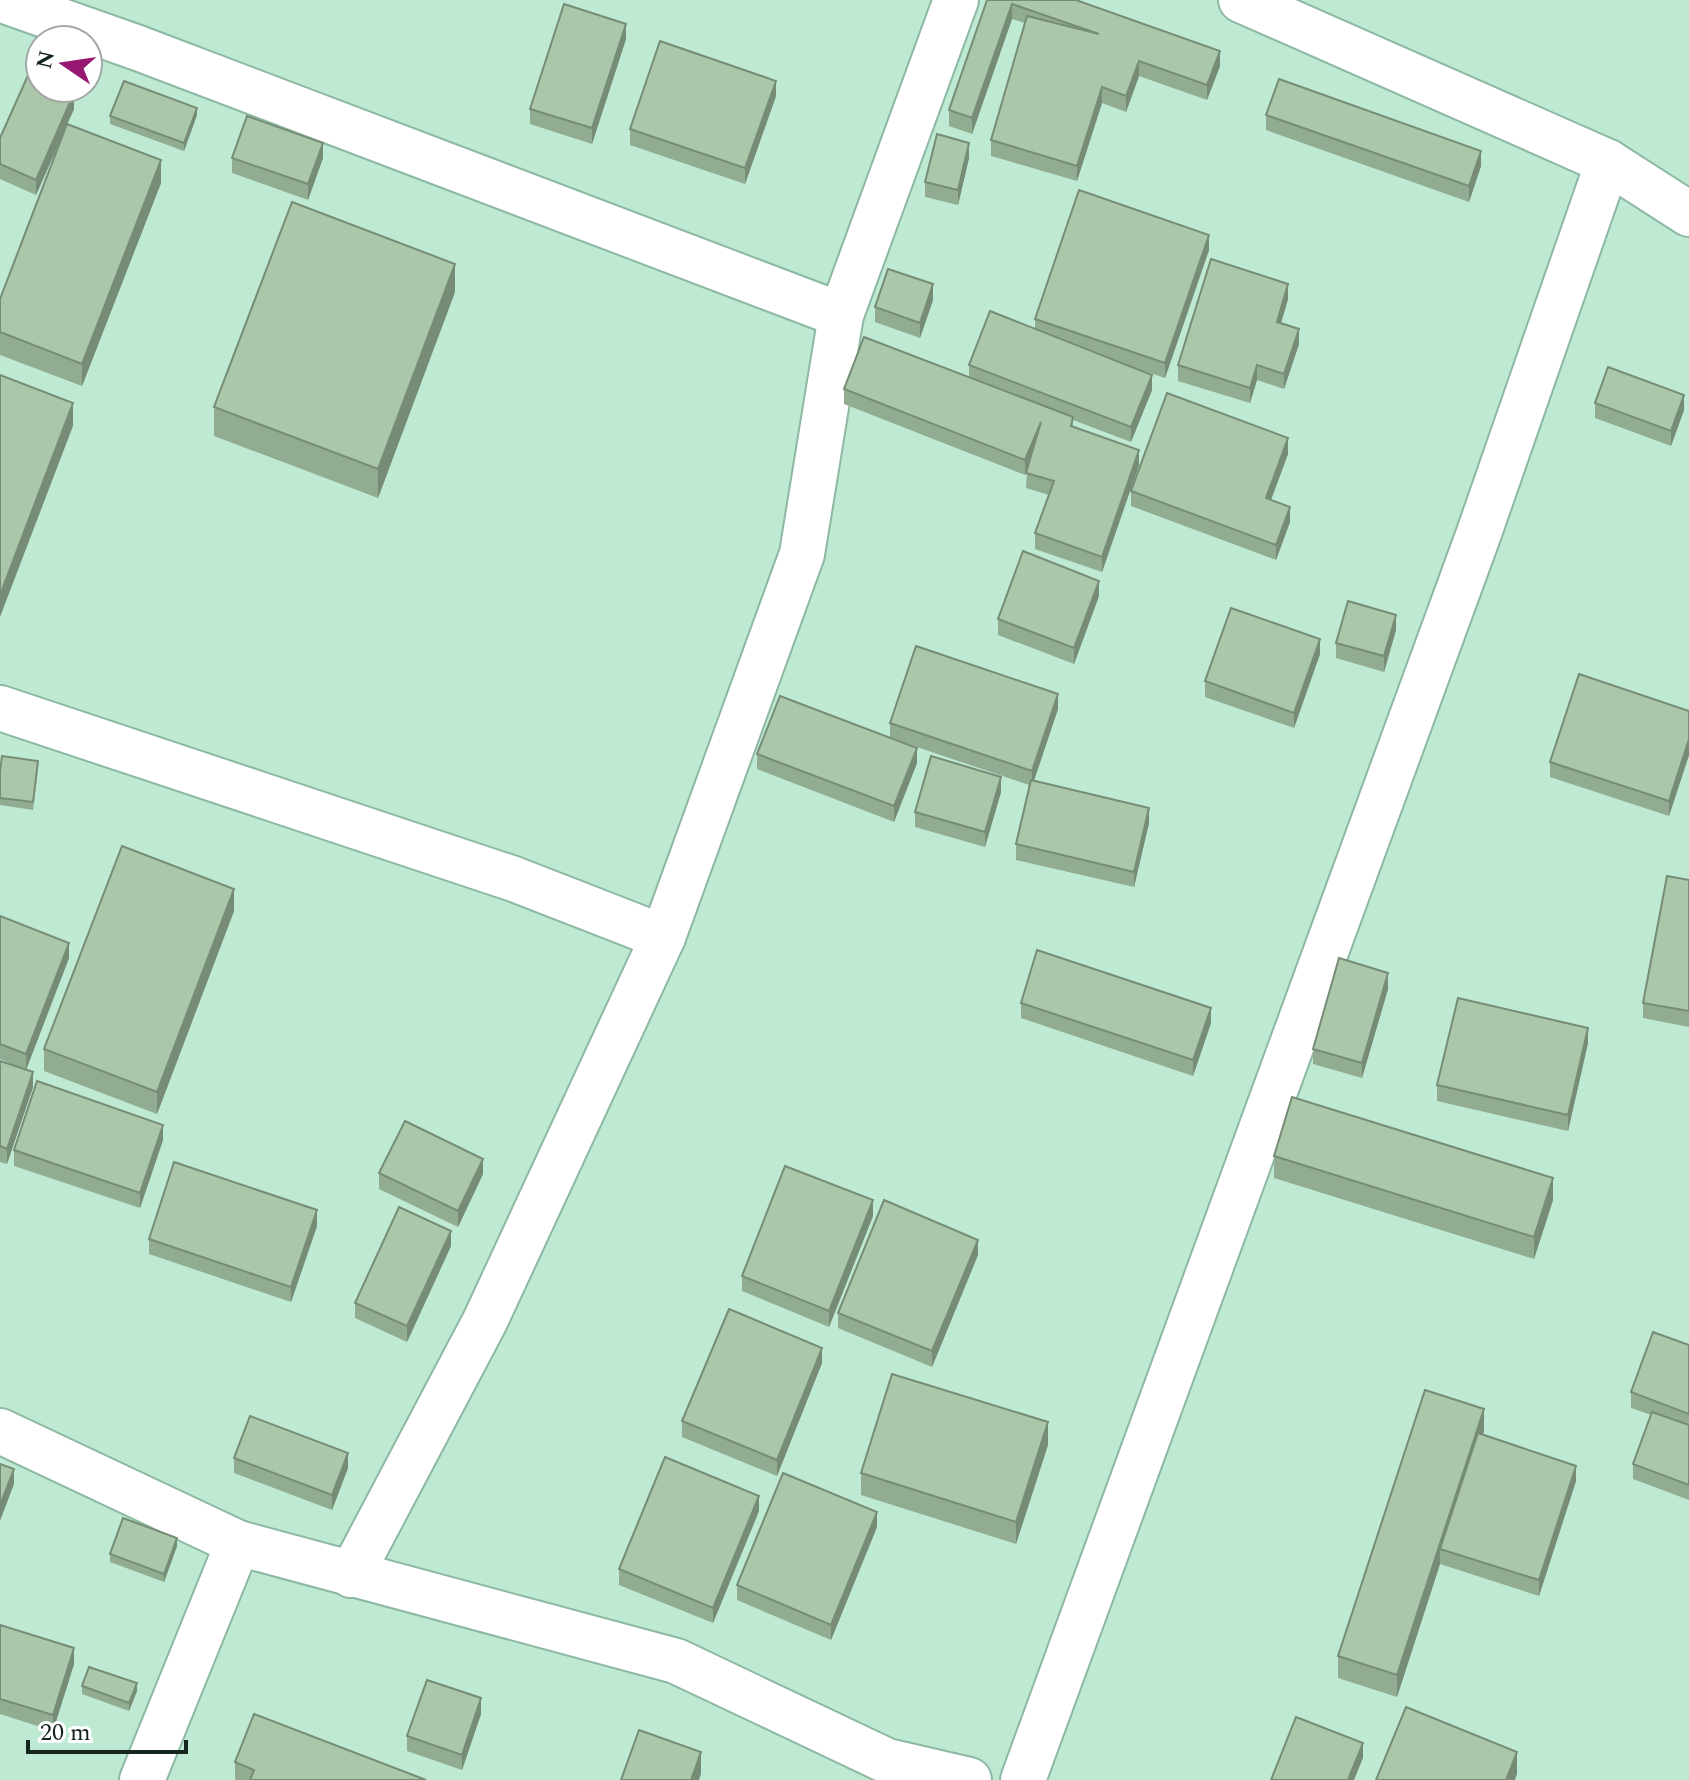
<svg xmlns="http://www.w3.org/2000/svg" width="1689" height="1780" font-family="Spectral,serif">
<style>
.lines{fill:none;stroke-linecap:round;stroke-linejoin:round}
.minor-casing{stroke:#8db8a3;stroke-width:48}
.minor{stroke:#fff;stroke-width:44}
.wall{fill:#92ac91}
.shaded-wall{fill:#778c76}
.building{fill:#aac8a9;stroke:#778c76;stroke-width:2}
</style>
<rect width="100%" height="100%" fill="#beead4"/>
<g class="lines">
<defs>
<g id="minor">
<path d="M 2,0 L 138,48 L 841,315"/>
<path d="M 1241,0 L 1608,162 L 1689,214"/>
<path d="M 0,708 L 514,879 L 663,937"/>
<path d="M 0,1431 L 238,1543 L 676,1661 L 887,1761 L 969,1780"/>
<path d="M 351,1575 L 485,1321 L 663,937 L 802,554 L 841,315 L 956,0"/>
<path d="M 142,1780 L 238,1543"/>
<path d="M 1023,1780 L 1479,533 L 1608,162"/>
</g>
</defs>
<use href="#minor" class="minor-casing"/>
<use href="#minor" class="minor"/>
</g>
<g class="wall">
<path d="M 987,0 L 1076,0 L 1220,66 L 1207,100 L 1139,76 L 1126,112 L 1102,103 L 1077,181 L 991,156 L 991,140 L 1025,23 L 1012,19 L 972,134 L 949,126 L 949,110 Z"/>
<path d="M 626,39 L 592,144 L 530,124 L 530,109 Z"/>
<path d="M 776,96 L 745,184 L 630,145 L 630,129 Z"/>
<path d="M 74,109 L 67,124 L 161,183 L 82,386 L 0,355 L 0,299 L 67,126 L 36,195 L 0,179 L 0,138 Z"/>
<path d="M 197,115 L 184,151 L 110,124 L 110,116 Z"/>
<path d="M 1266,115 L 1481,166 L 1469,202 L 1266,130 Z"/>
<path d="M 232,158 L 323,158 L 308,200 L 232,173 Z"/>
<path d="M 969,158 L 958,205 L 925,197 L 925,182 Z"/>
<path d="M 1209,250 L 1165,378 L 1144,371 L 1152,390 L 1131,442 L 1073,420 L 1073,426 L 1139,465 L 1102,572 L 1035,549 L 1035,533 L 1049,495 L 1026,488 L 1027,470 L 1025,475 L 844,404 L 844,389 L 969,377 L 969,365 L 1035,329 L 1035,319 Z"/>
<path d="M 455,292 L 378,498 L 214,436 L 214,407 Z"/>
<path d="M 1288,299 L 1281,323 L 1299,344 L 1284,389 L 1257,380 L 1250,403 L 1178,381 L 1178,365 Z"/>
<path d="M 933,300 L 920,338 L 875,322 L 875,307 Z"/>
<path d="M 1595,403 L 1684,410 L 1671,446 L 1595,418 Z"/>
<path d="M 1288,454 L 1271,500 L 1290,522 L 1276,560 L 1131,506 L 1131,491 Z"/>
<path d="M 1099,596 L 1074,664 L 998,635 L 998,619 Z"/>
<path d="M 1396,630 L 1384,672 L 1336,658 L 1336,643 Z"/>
<path d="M 1320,654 L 1294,728 L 1205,697 L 1205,681 Z"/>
<path d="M 1058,709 L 1034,781 L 1149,823 L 1134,887 L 1016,860 L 1016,844 L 1029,785 L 902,742 L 917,763 L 894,822 L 757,769 L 757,754 L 890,738 L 890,723 Z"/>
<path d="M 1689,711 L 1689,755 L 1669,816 L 1550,777 L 1550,762 Z"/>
<path d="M 38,769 L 33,810 L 0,805 L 0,771 Z"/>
<path d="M 1001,792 L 985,847 L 915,827 L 915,812 Z"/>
<path d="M 1689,880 L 1689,1027 L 1643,1018 L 1643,1003 Z"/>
<path d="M 234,911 L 157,1114 L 44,1071 L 44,1049 Z"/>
<path d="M 0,916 L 69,958 L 26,1070 L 0,1059 Z"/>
<path d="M 1388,989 L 1362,1078 L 1313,1064 L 1313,1049 Z"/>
<path d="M 1021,1003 L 1211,1023 L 1193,1076 L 1021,1018 Z"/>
<path d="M 1588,1043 L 1568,1131 L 1437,1101 L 1437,1085 Z"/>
<path d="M 0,1061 L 33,1087 L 7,1164 L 0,1162 Z"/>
<path d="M 163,1140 L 140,1208 L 14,1166 L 14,1150 Z"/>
<path d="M 1274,1156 L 1553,1200 L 1534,1259 L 1274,1178 Z"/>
<path d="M 379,1173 L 483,1174 L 458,1227 L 379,1189 Z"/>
<path d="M 873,1216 L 829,1327 L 742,1291 L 742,1276 Z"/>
<path d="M 317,1226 L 291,1302 L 149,1254 L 149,1239 Z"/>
<path d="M 451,1246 L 407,1342 L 355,1318 L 355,1303 Z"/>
<path d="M 978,1255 L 932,1367 L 838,1328 L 838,1313 Z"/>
<path d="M 1689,1345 L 1689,1500 L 1633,1479 L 1633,1464 L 1651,1415 L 1631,1408 L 1631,1392 Z"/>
<path d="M 822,1363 L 777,1476 L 682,1437 L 682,1421 Z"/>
<path d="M 1484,1431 L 1483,1435 L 1576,1481 L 1539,1596 L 1440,1564 L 1397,1697 L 1338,1678 L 1338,1656 Z"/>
<path d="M 1048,1445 L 1016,1544 L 861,1495 L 861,1473 Z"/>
<path d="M 234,1458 L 348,1468 L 332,1510 L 234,1473 Z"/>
<path d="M 759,1511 L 713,1623 L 619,1585 L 619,1569 Z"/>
<path d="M 877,1527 L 831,1640 L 737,1600 L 737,1585 Z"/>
<path d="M 177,1546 L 164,1582 L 110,1562 L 110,1554 Z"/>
<path d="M 0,1625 L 74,1664 L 53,1731 L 0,1714 Z"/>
<path d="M 82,1686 L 137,1691 L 129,1711 L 82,1694 Z"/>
<path d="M 481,1714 L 462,1770 L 407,1751 L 407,1736 Z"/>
<path d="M 235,1762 L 426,1780 L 235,1780 Z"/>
</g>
<g class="shaded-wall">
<path d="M 1012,4 L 1012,19 L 972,134 L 972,118 Z"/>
<path d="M 626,24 L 626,39 L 592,144 L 592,128 Z"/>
<path d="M 1220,51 L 1220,66 L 1207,100 L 1207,85 Z"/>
<path d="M 1139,61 L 1139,76 L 1126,112 L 1126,96 Z"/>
<path d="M 776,81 L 776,96 L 745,184 L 745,168 Z"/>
<path d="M 1102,87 L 1102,103 L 1077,181 L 1077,166 Z"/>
<path d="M 74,93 L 74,109 L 36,195 L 36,180 Z"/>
<path d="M 197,108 L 197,115 L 184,151 L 184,143 Z"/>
<path d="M 323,143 L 323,158 L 308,200 L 308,184 Z"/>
<path d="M 969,143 L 969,158 L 958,205 L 958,190 Z"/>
<path d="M 1481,151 L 1481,166 L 1469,202 L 1469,186 Z"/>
<path d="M 161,160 L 161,183 L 82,386 L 82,364 Z"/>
<path d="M 1209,235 L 1209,250 L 1165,378 L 1165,363 Z"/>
<path d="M 455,264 L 455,292 L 378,498 L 378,469 Z"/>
<path d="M 933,284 L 933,300 L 920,338 L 920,323 Z"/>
<path d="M 1288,284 L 1288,299 L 1277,337 L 1277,322 Z"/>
<path d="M 1299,329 L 1299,344 L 1284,389 L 1284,374 Z"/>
<path d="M 1257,365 L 1257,380 L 1250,403 L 1250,388 Z"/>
<path d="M 1152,375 L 1152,390 L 1131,442 L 1131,427 Z"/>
<path d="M 1684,395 L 1684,410 L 1671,446 L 1671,431 Z"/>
<path d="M 73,403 L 73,426 L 0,617 L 0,595 Z"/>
<path d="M 1041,422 L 1041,437 L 1025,475 L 1025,460 Z"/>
<path d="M 1288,438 L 1288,454 L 1266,513 L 1266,498 Z"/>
<path d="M 1139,450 L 1139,465 L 1102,572 L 1102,557 Z"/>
<path d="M 1290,507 L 1290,522 L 1276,560 L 1276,545 Z"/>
<path d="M 1099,581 L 1099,596 L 1074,664 L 1074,648 Z"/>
<path d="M 1396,615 L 1396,630 L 1384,672 L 1384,656 Z"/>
<path d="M 1320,639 L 1320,654 L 1294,728 L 1294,713 Z"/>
<path d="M 1058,694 L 1058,709 L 1032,786 L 1032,771 Z"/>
<path d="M 1689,739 L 1689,755 L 1669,816 L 1669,801 Z"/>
<path d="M 917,748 L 917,763 L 894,822 L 894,806 Z"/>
<path d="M 1001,777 L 1001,792 L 985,847 L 985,832 Z"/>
<path d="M 1149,808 L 1149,823 L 1134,887 L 1134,872 Z"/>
<path d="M 234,889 L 234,911 L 157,1114 L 157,1092 Z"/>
<path d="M 69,943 L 69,958 L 26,1070 L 26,1054 Z"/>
<path d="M 1388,973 L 1388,989 L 1362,1078 L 1362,1063 Z"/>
<path d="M 1211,1008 L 1211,1023 L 1193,1076 L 1193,1060 Z"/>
<path d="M 1588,1028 L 1588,1043 L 1568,1131 L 1568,1115 Z"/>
<path d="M 33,1072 L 33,1087 L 7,1164 L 7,1149 Z"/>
<path d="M 163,1125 L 163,1140 L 140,1208 L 140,1193 Z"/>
<path d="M 483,1159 L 483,1174 L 458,1227 L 458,1211 Z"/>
<path d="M 1553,1178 L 1553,1200 L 1534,1259 L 1534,1237 Z"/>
<path d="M 873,1200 L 873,1216 L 829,1327 L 829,1311 Z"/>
<path d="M 317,1210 L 317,1226 L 291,1302 L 291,1287 Z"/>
<path d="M 451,1231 L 451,1246 L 407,1342 L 407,1326 Z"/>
<path d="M 978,1240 L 978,1255 L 932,1367 L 932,1351 Z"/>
<path d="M 822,1348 L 822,1363 L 777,1476 L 777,1460 Z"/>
<path d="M 1484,1409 L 1484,1431 L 1445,1550 L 1440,1549 L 1440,1564 L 1397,1697 L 1397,1675 Z"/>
<path d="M 1048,1422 L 1048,1445 L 1016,1544 L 1016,1522 Z"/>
<path d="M 348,1453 L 348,1468 L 332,1510 L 332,1495 Z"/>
<path d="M 1576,1466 L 1576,1481 L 1539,1596 L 1539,1580 Z"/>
<path d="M 14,1469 L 14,1484 L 0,1521 L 0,1505 Z"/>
<path d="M 759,1496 L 759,1511 L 713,1623 L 713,1608 Z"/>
<path d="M 877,1512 L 877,1527 L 831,1640 L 831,1625 Z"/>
<path d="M 177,1538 L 177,1546 L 164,1582 L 164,1574 Z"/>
<path d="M 74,1648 L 74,1664 L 53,1731 L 53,1715 Z"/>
<path d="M 137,1683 L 137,1691 L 129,1711 L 129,1703 Z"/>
<path d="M 481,1698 L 481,1714 L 462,1770 L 462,1755 Z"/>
<path d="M 1363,1743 L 1363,1758 L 1354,1780 L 1348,1780 Z"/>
<path d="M 701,1752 L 701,1774 L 699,1780 L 691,1780 Z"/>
<path d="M 1517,1752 L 1517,1774 L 1515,1780 L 1506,1780 Z"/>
</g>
<g class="building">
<path d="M 987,0 L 1076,0 L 1220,51 L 1207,85 L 1139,61 L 1126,96 L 1102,87 L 1077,166 L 991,140 L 1027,16 L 1099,34 L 1012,4 L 972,118 L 949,110 Z"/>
<path d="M 564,4 L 626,24 L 592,128 L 530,109 Z"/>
<path d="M 660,41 L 776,81 L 745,168 L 630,129 Z"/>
<path d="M 29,73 L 40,78 L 40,88 L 62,88 L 74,93 L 36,180 L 0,164 L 0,138 Z"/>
<path d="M 1279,79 L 1481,151 L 1469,186 L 1266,115 Z"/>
<path d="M 124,81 L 197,108 L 184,143 L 110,116 Z"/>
<path d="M 247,116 L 323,143 L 308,184 L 232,158 Z"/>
<path d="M 67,124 L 161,160 L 82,364 L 0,332 L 0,299 Z"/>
<path d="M 937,134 L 969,143 L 958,190 L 925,182 Z"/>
<path d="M 1079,190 L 1209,235 L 1165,363 L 1035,319 Z"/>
<path d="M 292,202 L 455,264 L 378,469 L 214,407 Z"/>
<path d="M 1211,259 L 1288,284 L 1277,322 L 1299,329 L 1284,374 L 1257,365 L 1250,388 L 1178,365 Z"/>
<path d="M 888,269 L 933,284 L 920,323 L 875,307 Z"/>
<path d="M 990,311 L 1152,375 L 1131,427 L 969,365 Z"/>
<path d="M 864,337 L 1073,417 L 1071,426 L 1139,450 L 1102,557 L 1035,533 L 1054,481 L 1026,473 L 1041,422 L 1025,460 L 844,389 Z"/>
<path d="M 1608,367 L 1684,395 L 1671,431 L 1595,403 Z"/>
<path d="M 0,375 L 73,403 L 0,595 Z"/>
<path d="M 1167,393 L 1288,438 L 1266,498 L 1290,507 L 1276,545 L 1131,491 Z"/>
<path d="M 1023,551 L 1099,581 L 1074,648 L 998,619 Z"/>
<path d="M 1348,601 L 1396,615 L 1384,656 L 1336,643 Z"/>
<path d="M 1231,608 L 1320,639 L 1294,713 L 1205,681 Z"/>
<path d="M 916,646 L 1058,694 L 1032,771 L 890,723 Z"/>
<path d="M 1579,674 L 1689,711 L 1689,739 L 1669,801 L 1550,762 Z"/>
<path d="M 780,696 L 917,748 L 894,806 L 757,754 Z"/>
<path d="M 2,756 L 38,761 L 33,802 L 0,798 L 0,771 Z"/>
<path d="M 931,756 L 1001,777 L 985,832 L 915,812 Z"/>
<path d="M 1031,780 L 1149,808 L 1134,872 L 1016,844 Z"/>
<path d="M 122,846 L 234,889 L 157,1092 L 44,1049 Z"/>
<path d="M 1667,876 L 1689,880 L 1689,1011 L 1643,1003 Z"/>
<path d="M 0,916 L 69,943 L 26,1054 L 0,1044 Z"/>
<path d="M 1037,950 L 1211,1008 L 1193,1060 L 1021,1003 Z"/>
<path d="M 1339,958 L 1388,973 L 1362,1063 L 1313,1049 Z"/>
<path d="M 1458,998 L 1588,1028 L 1568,1115 L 1437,1085 Z"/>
<path d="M 0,1061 L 33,1072 L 7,1149 L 0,1146 Z"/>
<path d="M 37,1081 L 163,1125 L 140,1193 L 14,1150 Z"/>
<path d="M 1292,1097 L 1553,1178 L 1534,1237 L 1274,1156 Z"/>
<path d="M 405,1121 L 483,1159 L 458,1211 L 379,1173 Z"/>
<path d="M 174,1162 L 317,1210 L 291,1287 L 149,1239 Z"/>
<path d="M 785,1166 L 873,1200 L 829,1311 L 742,1276 Z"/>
<path d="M 884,1200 L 978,1240 L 932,1351 L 838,1313 Z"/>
<path d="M 399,1207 L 451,1231 L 407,1326 L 355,1303 Z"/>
<path d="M 729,1309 L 822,1348 L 777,1460 L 682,1421 Z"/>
<path d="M 1653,1332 L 1689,1345 L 1689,1414 L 1631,1392 Z"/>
<path d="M 892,1374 L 1048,1422 L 1016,1522 L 861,1473 Z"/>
<path d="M 1425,1390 L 1484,1409 L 1397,1675 L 1338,1656 Z"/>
<path d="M 1652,1412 L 1689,1425 L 1689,1485 L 1633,1464 Z"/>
<path d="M 250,1416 L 348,1453 L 332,1495 L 234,1458 Z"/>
<path d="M 1478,1433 L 1576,1466 L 1539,1580 L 1440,1549 Z"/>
<path d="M 665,1457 L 759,1496 L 713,1608 L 619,1569 Z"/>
<path d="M 0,1464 L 14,1469 L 0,1505 Z"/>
<path d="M 783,1473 L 877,1512 L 831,1625 L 737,1585 Z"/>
<path d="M 123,1518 L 177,1538 L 164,1574 L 110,1554 Z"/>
<path d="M 0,1625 L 74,1648 L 53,1715 L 0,1699 Z"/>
<path d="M 89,1667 L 137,1683 L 129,1703 L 82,1686 Z"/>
<path d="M 427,1680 L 481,1698 L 462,1755 L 407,1736 Z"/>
<path d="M 1406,1707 L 1517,1752 L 1506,1780 L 1376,1780 Z"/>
<path d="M 254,1714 L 426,1780 L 250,1780 L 254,1770 L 235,1762 Z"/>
<path d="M 1296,1717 L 1363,1743 L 1348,1780 L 1271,1780 Z"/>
<path d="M 639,1730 L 701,1752 L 691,1780 L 621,1780 Z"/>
</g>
<g transform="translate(64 64) rotate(283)"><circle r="38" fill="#ffffff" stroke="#a1a8a5" stroke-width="2"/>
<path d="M0-6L14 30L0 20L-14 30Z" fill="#961870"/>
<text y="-12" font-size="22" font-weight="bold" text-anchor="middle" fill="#15261e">N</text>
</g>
<path d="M28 1740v12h158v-12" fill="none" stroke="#15261e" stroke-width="4"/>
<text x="40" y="1740" font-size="24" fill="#15261e" stroke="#ffffff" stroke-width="6" paint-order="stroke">20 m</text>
</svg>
